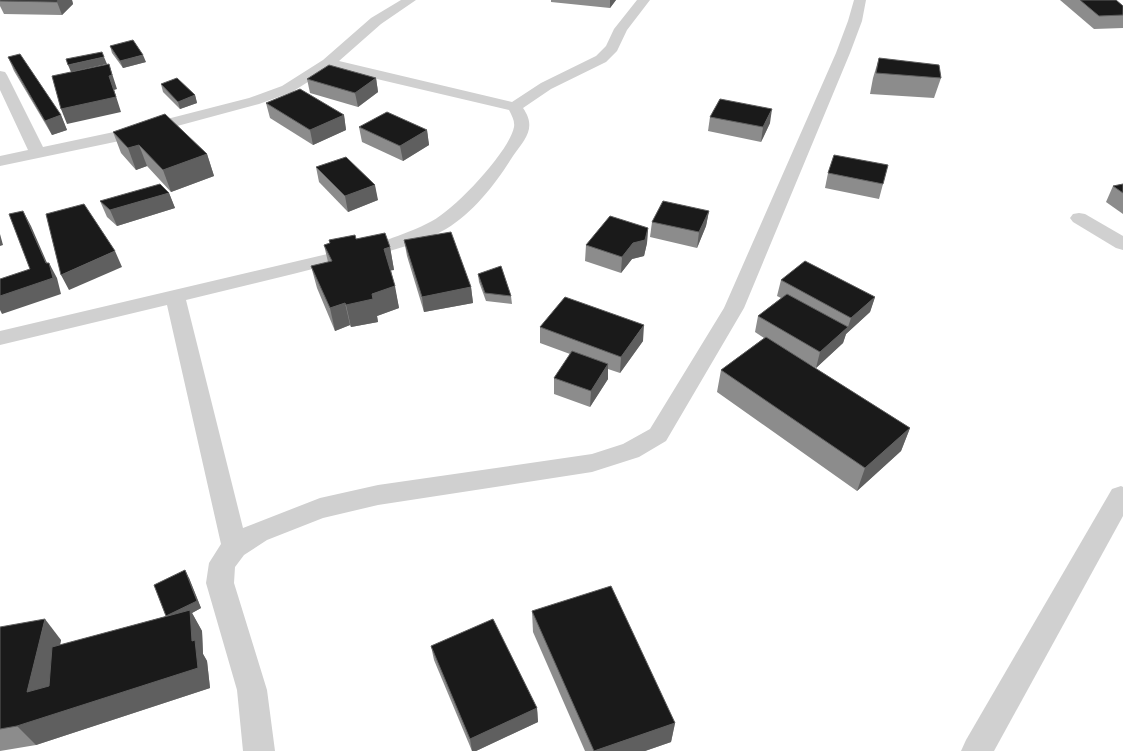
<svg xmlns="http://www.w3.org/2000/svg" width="1123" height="751" font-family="'Space Grotesk',sans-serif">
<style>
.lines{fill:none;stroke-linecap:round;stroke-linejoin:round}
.street{fill:#d0d0d0;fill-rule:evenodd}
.wall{fill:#8c8c8c}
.shaded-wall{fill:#5f5f5f}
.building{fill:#1a1a1a;stroke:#5f5f5f}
</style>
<rect width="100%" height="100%" fill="#fff"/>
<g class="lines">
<g class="street">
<path d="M 401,0 L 416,0 L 381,24 L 339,61 L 512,102 L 541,83 L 596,56 L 606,46 L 614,29 L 637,0 L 650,0 L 627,30 L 617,51 L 606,62 L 551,89 L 523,108 C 537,128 525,139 513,156 C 496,183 474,212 446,229 C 413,248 373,255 336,263 C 286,276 236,288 186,300 L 243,528 L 320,498 L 378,485 L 592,454 L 623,444 L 650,429 L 724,308 L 836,53 L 848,21 L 854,0 L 866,0 L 862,21 L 850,53 L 744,308 L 666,441 L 639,457 L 592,472 L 378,505 L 323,518 L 267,540 L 244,555 L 235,567 L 234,583 L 267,690 L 275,751 L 243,751 L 237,690 L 206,583 L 209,563 L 221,544 L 167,305 L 0,345 L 0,331 L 387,240 C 402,234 418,229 432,221 C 455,209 509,152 514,127 C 515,121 512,116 509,110 L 330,68 L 292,92 L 259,104 L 129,139 L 0,166 L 0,156 L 28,150 L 0,90 L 0,71 L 5,72 L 7,75 L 43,147 L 128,129 L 249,98 L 282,86 L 323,60 L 371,18 Z"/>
<path d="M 1079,213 L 1085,214 L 1123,236 L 1123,250 L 1116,248 L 1073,222 L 1070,218 L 1073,214 Z"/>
<path d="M 1121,486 L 1123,487 L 1123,516 L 994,751 L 961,751 L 966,740 L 1112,489 Z"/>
</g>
</g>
<g class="wall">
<path d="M 0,0 L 72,0 L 73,4 L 62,15 L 4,14 L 0,6 Z"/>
<path d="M 551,0 L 616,0 L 610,8 L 551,2 Z"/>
<path d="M 1060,0 L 1116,0 L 1123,6 L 1123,28 L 1094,29 Z"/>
<path d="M 110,46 L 146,62 L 123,68 L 112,53 Z"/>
<path d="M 8,57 L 61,115 L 67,130 L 52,135 L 14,71 Z"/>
<path d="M 879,58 L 941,78 L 934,98 L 870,94 L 873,78 Z"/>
<path d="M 376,78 L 378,92 L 358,107 L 310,93 L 307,79 Z"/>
<path d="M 161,84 L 195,95 L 197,103 L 180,109 L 163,92 Z"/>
<path d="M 266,103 L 344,115 L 346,130 L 313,145 L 270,118 Z"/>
<path d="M 710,117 L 770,123 L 761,142 L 708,131 Z"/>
<path d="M 359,127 L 427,130 L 429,145 L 403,161 L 362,142 Z"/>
<path d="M 113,132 L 207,154 L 214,176 L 171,192 L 147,166 L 136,170 L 121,153 Z"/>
<path d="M 316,167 L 378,200 L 348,212 L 319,182 Z"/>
<path d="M 828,173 L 883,184 L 879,199 L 825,188 Z"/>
<path d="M 1123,184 L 1123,214 L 1106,202 L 1113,186 Z"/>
<path d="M 169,193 L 175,208 L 117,226 L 107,217 L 100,201 Z"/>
<path d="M 709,211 L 706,226 L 697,248 L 650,237 L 652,222 Z"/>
<path d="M 648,228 L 647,243 L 644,256 L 632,259 L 621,273 L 585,261 L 586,245 Z"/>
<path d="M 356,239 L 390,247 L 394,270 L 391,270 L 399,308 L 377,316 L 378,322 L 351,327 L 350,325 L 335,331 L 317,288 L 311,266 L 328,262 L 324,245 Z"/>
<path d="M 404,240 L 471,287 L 473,303 L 424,312 L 407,256 Z"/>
<path d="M 478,274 L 511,296 L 512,304 L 486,301 L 479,282 Z"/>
<path d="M 781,280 L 875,297 L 870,312 L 846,334 L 843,343 L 816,368 L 804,361 L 910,428 L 901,451 L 857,491 L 717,392 L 721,370 L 764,338 L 755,332 L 758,316 L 781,298 L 777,296 Z"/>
<path d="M 540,327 L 643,341 L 620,373 L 608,369 L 608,379 L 590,407 L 554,394 L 554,378 L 570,354 L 540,343 Z"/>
<path d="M 189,578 L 201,608 L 192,613 L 202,631 L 203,654 L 207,661 L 210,688 L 36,745 L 0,751 L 0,627 L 61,640 L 60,645 L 167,616 Z"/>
<path d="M 532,611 L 675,723 L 671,742 L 645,751 L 585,751 L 533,632 Z"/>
<path d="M 431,646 L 537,708 L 538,722 L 476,751 L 472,751 L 434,660 Z"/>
</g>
<g class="shaded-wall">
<path d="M 58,0 L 72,0 L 73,4 L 62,15 L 57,2 Z"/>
<path d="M 610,0 L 616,0 L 610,8 Z"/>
<path d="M 143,55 L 146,62 L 123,68 L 120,61 Z"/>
<path d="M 104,57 L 107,64 L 71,72 L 68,65 Z"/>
<path d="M 109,64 L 117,89 L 114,90 L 121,112 L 67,124 L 61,109 L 109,76 Z"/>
<path d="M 376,78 L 378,92 L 358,107 L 355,93 Z"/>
<path d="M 195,95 L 197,103 L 180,109 L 178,102 Z"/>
<path d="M 772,109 L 770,123 L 761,142 L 763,127 Z"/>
<path d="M 61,115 L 67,130 L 52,135 L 45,121 Z"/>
<path d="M 344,115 L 346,130 L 313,145 L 310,130 Z"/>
<path d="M 427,130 L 429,145 L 403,161 L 400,146 Z"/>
<path d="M 139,145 L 147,166 L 136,170 L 128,148 Z"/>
<path d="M 207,154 L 214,176 L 171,192 L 163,170 Z"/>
<path d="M 375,185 L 378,200 L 348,212 L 345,196 Z"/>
<path d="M 169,193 L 175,208 L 117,226 L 110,210 Z"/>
<path d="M 23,211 L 31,226 L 51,272 L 49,263 L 57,278 L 61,294 L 2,314 L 0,310 L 0,296 L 46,263 Z"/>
<path d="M 709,211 L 706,226 L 697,248 L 699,232 Z"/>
<path d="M 648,228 L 647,243 L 644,256 L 632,259 L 621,273 L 622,257 L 633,243 Z"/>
<path d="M 0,234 L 3,245 L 0,246 Z"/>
<path d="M 390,247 L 394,270 L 388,271 L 384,249 Z"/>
<path d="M 115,251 L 122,267 L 69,290 L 61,275 Z"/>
<path d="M 395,286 L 399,308 L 377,316 L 378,322 L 351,327 L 346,305 L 372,294 Z"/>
<path d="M 471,287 L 473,303 L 424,312 L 422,297 Z"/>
<path d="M 875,297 L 870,312 L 846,334 L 843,343 L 816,368 L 820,352 L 848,327 L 851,318 Z"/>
<path d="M 345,303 L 350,325 L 335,331 L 330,308 Z"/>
<path d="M 644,325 L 643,341 L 620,373 L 621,357 Z"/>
<path d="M 608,364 L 608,379 L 590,407 L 591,391 Z"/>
<path d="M 910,428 L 901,451 L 857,491 L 865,468 Z"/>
<path d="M 185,570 L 189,578 L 201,608 L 192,613 L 202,631 L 203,654 L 207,661 L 210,688 L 36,745 L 17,726 L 171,623 L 166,616 Z"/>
<path d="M 45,619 L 61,640 L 45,711 L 27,692 Z"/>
<path d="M 537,708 L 538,722 L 476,751 L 472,751 L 470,739 Z"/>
<path d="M 675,723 L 671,742 L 645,751 L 594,751 Z"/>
</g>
<g class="building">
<path d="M 0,0 L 58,0 L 57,2 L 0,1 Z"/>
<path d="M 1080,0 L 1116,0 L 1123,6 L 1123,15 L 1099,16 Z"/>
<path d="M 133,40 L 143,55 L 120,61 L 110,46 Z"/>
<path d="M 102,52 L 104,57 L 68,65 L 66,59 Z"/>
<path d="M 20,54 L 61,115 L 45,121 L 8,57 Z"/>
<path d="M 879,58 L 939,65 L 941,78 L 876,73 Z"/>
<path d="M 109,64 L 112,75 L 109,76 L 116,97 L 61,109 L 52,76 Z"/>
<path d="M 329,65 L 376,78 L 355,93 L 307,79 Z"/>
<path d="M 177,78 L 195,95 L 178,102 L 161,84 Z"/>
<path d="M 300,89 L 344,115 L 310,130 L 266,103 Z"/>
<path d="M 720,99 L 772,109 L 763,127 L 710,117 Z"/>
<path d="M 387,112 L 427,130 L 400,146 L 359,127 Z"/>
<path d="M 165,114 L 207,154 L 163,170 L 139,145 L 128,148 L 113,132 Z"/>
<path d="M 834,155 L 888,165 L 883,184 L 828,173 Z"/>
<path d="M 346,157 L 375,185 L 345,196 L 316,167 Z"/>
<path d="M 160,184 L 169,193 L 110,210 L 100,201 Z"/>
<path d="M 1123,184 L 1123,193 L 1113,186 Z"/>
<path d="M 663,201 L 709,211 L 699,232 L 652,222 Z"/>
<path d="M 84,204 L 115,251 L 61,275 L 46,214 Z"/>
<path d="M 23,211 L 46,263 L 49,263 L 53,278 L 0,296 L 0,279 L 30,269 L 9,214 Z"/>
<path d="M 610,216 L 648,228 L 645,240 L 633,243 L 622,257 L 586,245 Z"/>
<path d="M 451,232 L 471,287 L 422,297 L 404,240 Z"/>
<path d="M 385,233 L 390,247 L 384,249 L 395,286 L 372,294 L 373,299 L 346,305 L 345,303 L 330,308 L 311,266 L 332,261 L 324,245 L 330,243 L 329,240 L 355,235 L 356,239 Z"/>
<path d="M 805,261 L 875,297 L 851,318 L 781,280 Z"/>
<path d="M 501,266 L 511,296 L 485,293 L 478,274 Z"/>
<path d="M 787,294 L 848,327 L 820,352 L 758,316 Z"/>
<path d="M 565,297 L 644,325 L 621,357 L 540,327 Z"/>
<path d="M 766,337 L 910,428 L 865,468 L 721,370 Z"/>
<path d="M 572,351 L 608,364 L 591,391 L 554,378 Z"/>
<path d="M 185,570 L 197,601 L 166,616 L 154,585 Z"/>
<path d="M 611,586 L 675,723 L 594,751 L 532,611 Z"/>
<path d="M 190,610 L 192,641 L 195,640 L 198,668 L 17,726 L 0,729 L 0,627 L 45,619 L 27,692 L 49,686 L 52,647 Z"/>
<path d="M 493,619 L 537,708 L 470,739 L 431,646 Z"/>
</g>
</svg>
